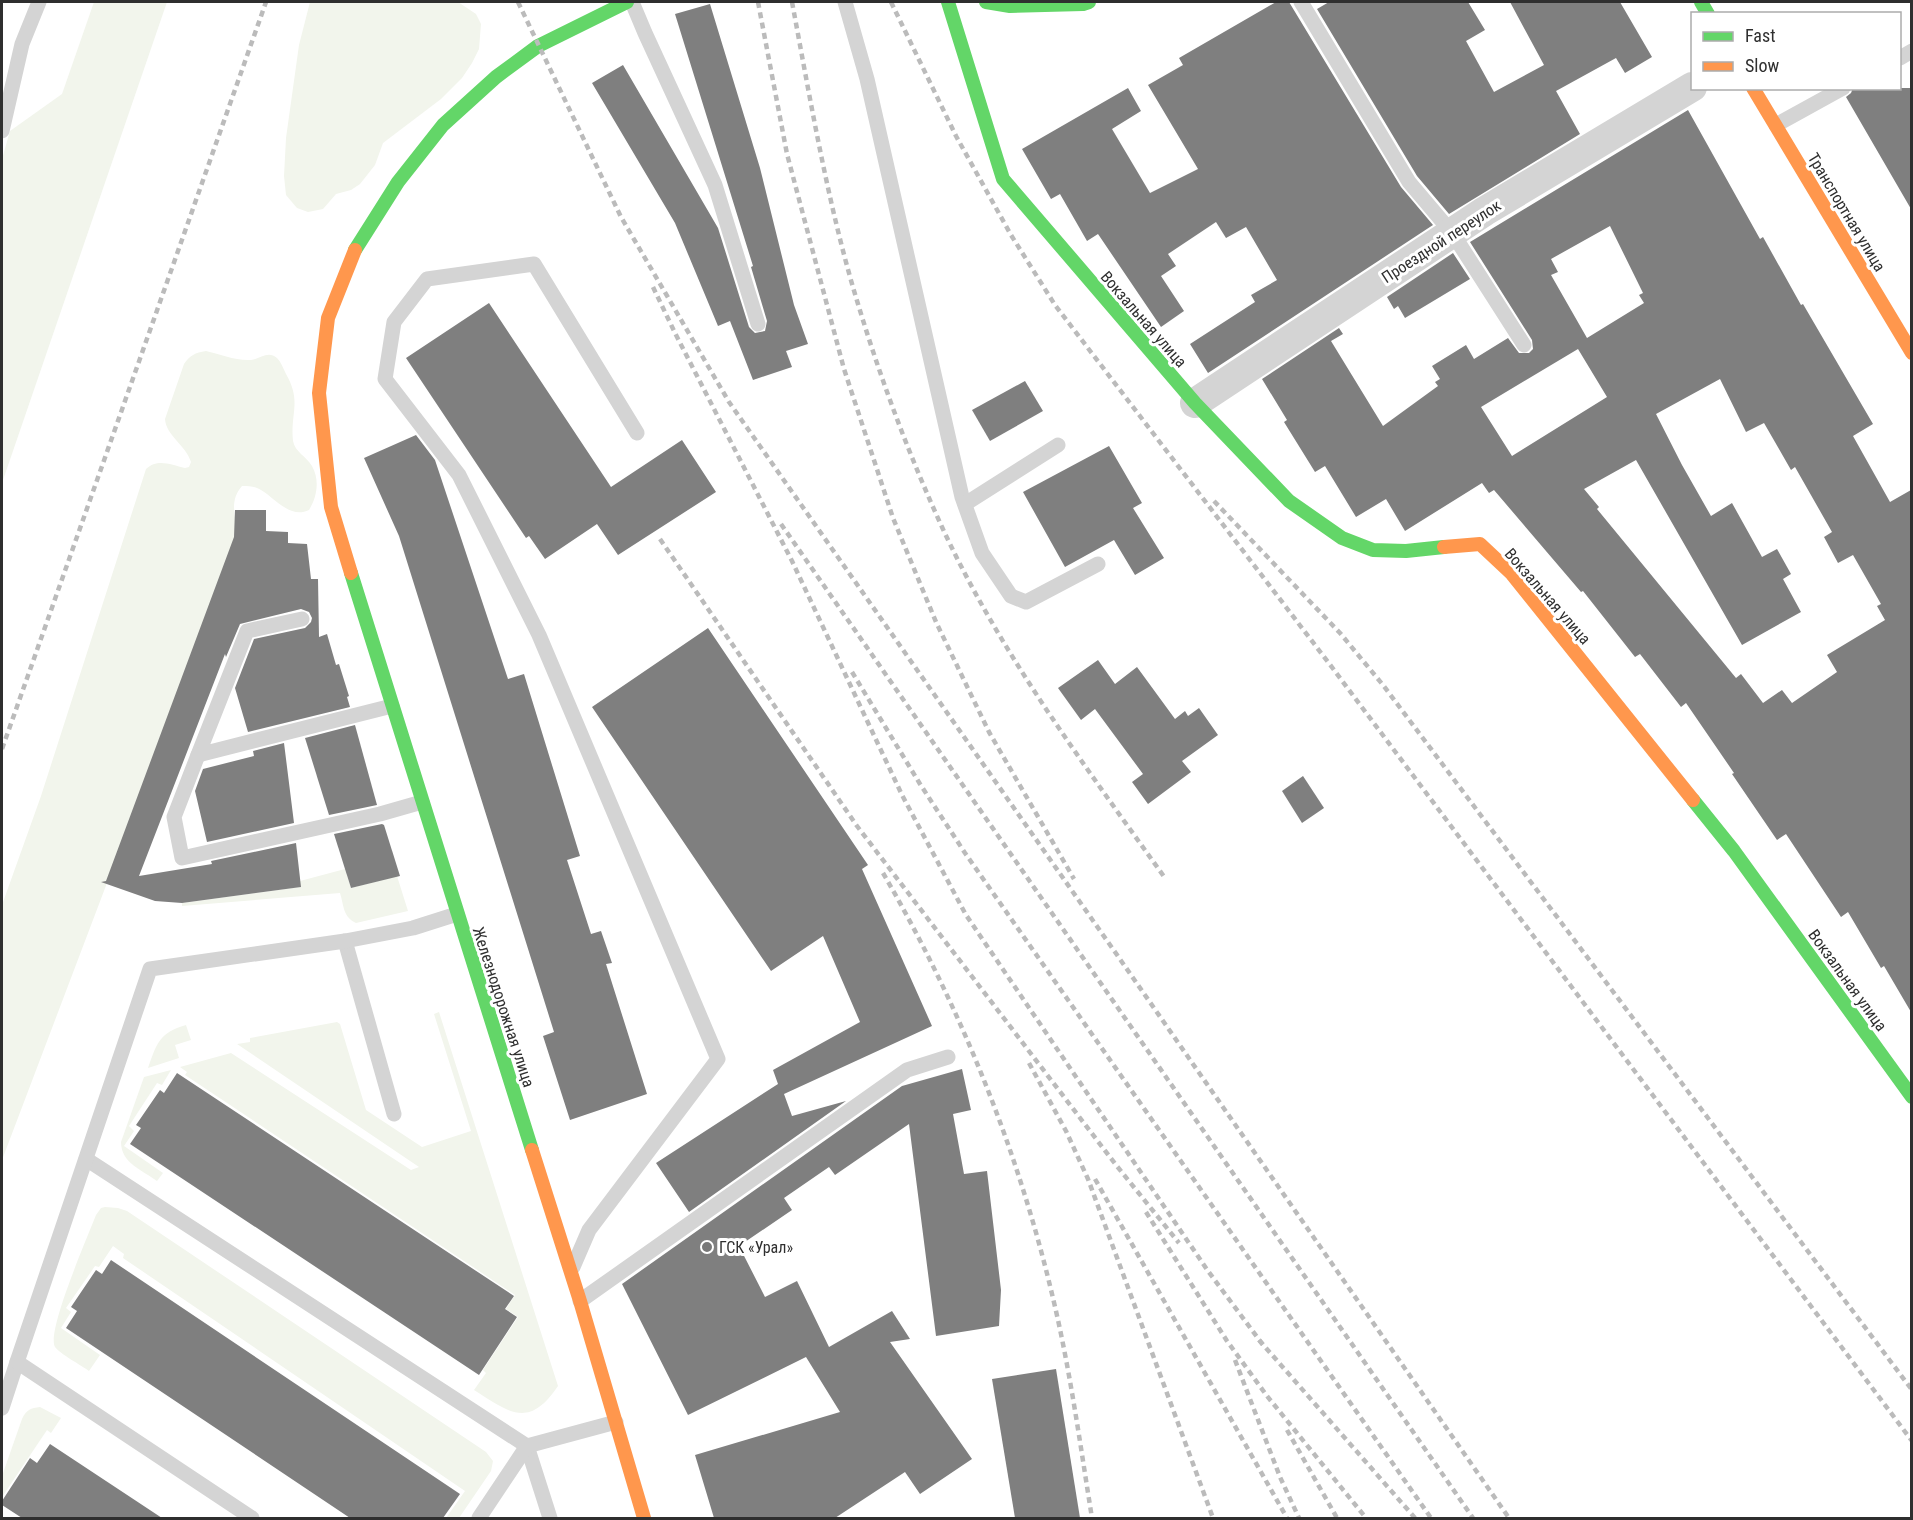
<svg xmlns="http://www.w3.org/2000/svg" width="1913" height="1520" font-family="'Roboto Condensed',sans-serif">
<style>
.green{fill:#f2f5ec}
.building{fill:#7f7f7f;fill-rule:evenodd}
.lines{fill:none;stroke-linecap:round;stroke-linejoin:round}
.lane{stroke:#d4d4d4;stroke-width:15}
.street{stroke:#d4d4d4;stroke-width:30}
.fast{stroke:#63d668;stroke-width:14}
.slow{stroke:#ff974d;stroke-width:14}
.rail{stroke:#bbb;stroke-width:4.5;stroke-dasharray:6 4.5;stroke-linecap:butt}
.poi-dot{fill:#787878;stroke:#fff;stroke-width:2}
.labels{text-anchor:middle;stroke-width:6;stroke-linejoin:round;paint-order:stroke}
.street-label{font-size:16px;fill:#2f2f2f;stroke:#fff}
.poi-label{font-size:16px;fill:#2f2f2f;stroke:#fff;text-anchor:start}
</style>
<rect width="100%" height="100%" fill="#fff"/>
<g class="green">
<path d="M 94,2 L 167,2 L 2,483 L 2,159 L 10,131 L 62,94 Z"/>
<path d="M 310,2 L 458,2 L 476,14 L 481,24 L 479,49 L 472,63 L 462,78 L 441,99 L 383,143 L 375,165 L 360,184 L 351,190 L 336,194 L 323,209 L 308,212 L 297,208 L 286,195 L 284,176 L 286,138 L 299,45 Z"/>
<path d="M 206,351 C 219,354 236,361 251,360 C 260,359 268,350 277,358 C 281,362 283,368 286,374 C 302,402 290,413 293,441 C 295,452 306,456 312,466 C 320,480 317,497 309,510 C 290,519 276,499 261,490 C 255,486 249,486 242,486 C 227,503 238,520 237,540 L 2,1160 L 2,905 L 41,796 L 146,469 C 158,458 171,465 185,468 L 189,467 L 191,462 C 186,445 166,436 165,419 L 184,364 C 190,355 195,353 206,351 Z"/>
<path d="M 345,869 L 351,888 L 397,876 L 408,911 L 356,923 C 343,917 344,906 340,893 L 182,906 L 182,903 L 300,887 L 300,881 Z"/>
<path d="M 439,1012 L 558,1386 C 529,1429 510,1413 474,1390 L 486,1373 L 483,1370 L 518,1317 L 506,1309 L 515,1295 L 185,1075 L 187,1072 L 180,1067 L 231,1053 L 411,1170 L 419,1167 L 237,1044 L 250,1042 L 250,1038 L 337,1022 L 340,1024 L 366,1110 L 422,1147 L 471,1131 L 434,1014 Z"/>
<path d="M 186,1025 L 191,1040 L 175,1045 L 179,1058 L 148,1068 C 157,1043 159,1033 186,1025 Z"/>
<path d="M 171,1070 L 162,1085 L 157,1083 L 129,1126 L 134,1131 L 124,1146 L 163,1173 L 157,1181 C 142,1170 121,1163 121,1142 L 144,1077 Z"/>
<path d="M 105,1207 L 118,1208 L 127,1211 L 486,1452 L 493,1461 L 491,1471 L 459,1518 L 446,1518 L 465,1491 L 123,1258 L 124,1254 L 113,1246 L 99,1267 L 95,1266 L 66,1308 L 71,1312 L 61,1328 L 100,1355 L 89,1371 C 81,1365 60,1354 55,1347 C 46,1332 88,1236 96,1215 L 101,1208 Z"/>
<path d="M 40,1407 L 61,1418 L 51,1433 L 47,1430 L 2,1497 L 2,1476 L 22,1419 C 26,1410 31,1408 40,1407 Z"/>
</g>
<g class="building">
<path d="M 1276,2 L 1289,2 L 1401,187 L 1433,225 L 1208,373 L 1190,344 L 1255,302 L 1251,295 L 1277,280 L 1246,227 L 1226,238 L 1216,222 L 1168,254 L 1176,266 L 1161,276 L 1184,311 L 1161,327 L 1098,234 L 1087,241 L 1060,194 L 1051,199 L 1022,149 L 1128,88 L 1141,111 L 1112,129 L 1150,193 L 1198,169 L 1148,85 L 1183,65 L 1179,58 Z"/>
<path d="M 1329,2 L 1468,2 L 1485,30 L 1466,41 L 1494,92 L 1544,65 L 1510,2 L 1620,2 L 1652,57 L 1625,73 L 1616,58 L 1556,91 L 1580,134 L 1449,214 L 1417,176 L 1317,9 Z"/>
<path d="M 710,4 L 760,168 L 794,305 L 808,344 L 786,351 L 792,367 L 753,380 L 730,321 L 718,326 L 675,223 L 592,83 L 623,65 L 718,228 L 749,327 L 755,333 L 765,331 L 767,321 L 751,267 L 753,266 L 675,14 Z"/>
<path d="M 1853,88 L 1911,88 L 1911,209 L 1846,97 L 1851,93 Z"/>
<path d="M 1688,110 L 1760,239 L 1763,237 L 1801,305 L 1803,304 L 1873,424 L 1853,436 L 1890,502 L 1911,490 L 1911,1012 L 1884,966 L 1881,968 L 1848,912 L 1841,917 L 1786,834 L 1777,840 L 1732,774 L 1734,773 L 1686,703 L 1681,707 L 1640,654 L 1635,657 L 1583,591 L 1581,592 L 1494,490 L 1489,493 L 1482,483 L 1405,531 L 1386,499 L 1356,517 L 1325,466 L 1315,472 L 1284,422 L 1287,420 L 1262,379 L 1339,328 L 1343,334 L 1331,341 L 1383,426 L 1438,386 L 1435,382 L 1440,379 L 1432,366 L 1466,345 L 1474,359 L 1508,338 L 1519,353 L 1529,353 L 1533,349 L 1532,340 L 1470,242 ZM 1610,226 L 1643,293 L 1639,295 L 1644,303 L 1587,338 L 1551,275 L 1558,272 L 1551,259 ZM 1578,349 L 1607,397 L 1512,456 L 1481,407 ZM 1720,379 L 1746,432 L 1764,423 L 1791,470 L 1795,467 L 1832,532 L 1824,537 L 1838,563 L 1853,555 L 1881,604 L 1877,606 L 1885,620 L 1827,655 L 1837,672 L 1792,703 L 1782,690 L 1763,703 L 1741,674 L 1736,678 L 1597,509 L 1599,507 L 1584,489 L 1636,460 L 1742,645 L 1801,612 L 1783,579 L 1791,574 L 1777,549 L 1762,557 L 1732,503 L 1711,516 L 1682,465 L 1656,414 Z"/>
<path d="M 1453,253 L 1470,279 L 1405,318 L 1398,306 L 1394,309 L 1387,297 Z"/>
<path d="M 489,303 L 611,487 L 682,440 L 716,492 L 618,555 L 597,524 L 545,559 L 529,536 L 526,538 L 406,358 Z"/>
<path d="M 1025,381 L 1043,411 L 990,441 L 972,410 Z"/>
<path d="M 416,435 L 435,460 L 508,679 L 524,674 L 580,856 L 567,860 L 591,934 L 601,931 L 612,963 L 606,964 L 647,1094 L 570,1120 L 543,1036 L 554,1032 L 399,536 L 364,458 Z"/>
<path d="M 1109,446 L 1142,503 L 1133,508 L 1164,558 L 1135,575 L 1114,540 L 1065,567 L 1023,492 Z"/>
<path d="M 235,510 L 266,510 L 266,531 L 288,532 L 288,543 L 307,544 L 311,579 L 318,579 L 319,637 L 327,634 L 336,665 L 339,664 L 349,696 L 347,697 L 350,707 L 248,732 L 235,688 L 254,639 L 305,628 L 311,622 L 312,618 L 309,612 L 301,609 L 240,624 L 226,657 L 225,654 L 139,876 L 212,864 L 211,861 L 296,843 L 301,887 L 182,903 L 155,901 L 101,882 L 106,881 L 234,537 Z"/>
<path d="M 708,628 L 868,865 L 862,869 L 932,1026 L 784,1094 L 792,1116 L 846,1101 L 689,1212 L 656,1163 L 778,1084 L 773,1070 L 860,1022 L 823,936 L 771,971 L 592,707 Z"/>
<path d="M 1098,660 L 1115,684 L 1137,667 L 1175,719 L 1185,711 L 1188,716 L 1199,708 L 1218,735 L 1182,761 L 1191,772 L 1148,804 L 1132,782 L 1143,774 L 1095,709 L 1081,720 L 1058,688 Z"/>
<path d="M 355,725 L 377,805 L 329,815 L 305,738 Z"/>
<path d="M 284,743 L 294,823 L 207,842 L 195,791 L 203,769 L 254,756 L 253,751 Z"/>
<path d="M 1303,776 L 1324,808 L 1302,823 L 1282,791 Z"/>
<path d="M 382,824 L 384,825 L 400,876 L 351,888 L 334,834 Z"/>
<path d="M 962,1069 L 971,1110 L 953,1114 L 964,1174 L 987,1171 L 1001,1290 L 999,1326 L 936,1336 L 909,1124 L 835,1175 L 829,1167 L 784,1198 L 792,1210 L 739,1246 L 765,1297 L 797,1281 L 829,1347 L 892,1311 L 910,1339 L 890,1342 L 972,1459 L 920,1494 L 905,1472 L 835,1518 L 714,1518 L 695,1455 L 840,1412 L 806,1357 L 688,1415 L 622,1284 L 902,1086 Z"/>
<path d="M 177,1073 L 514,1296 L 505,1309 L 517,1317 L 479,1375 L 130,1144 L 141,1128 L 136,1125 L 160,1090 L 164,1093 Z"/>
<path d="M 111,1260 L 460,1494 L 443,1518 L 350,1518 L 66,1328 L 77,1311 L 71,1307 L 96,1270 L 102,1274 Z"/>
<path d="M 1056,1369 L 1080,1518 L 1015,1518 L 992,1379 Z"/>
<path d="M 50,1444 L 162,1518 L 22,1518 L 2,1505 L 2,1501 L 30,1458 L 37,1463 Z"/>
</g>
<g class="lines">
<g class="lane">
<path d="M 632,2 L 645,33 L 715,185 L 758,324"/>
<path d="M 845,2 L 867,79 L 962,497 L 982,553 L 1011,596 L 1026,602 L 1098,564"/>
<path d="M 1301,2 L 1409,182 L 1453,234 L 1524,345"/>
<path d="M 1900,58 L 1912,51"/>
<path d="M 1776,125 L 1843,88"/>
<path d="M 2,131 L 22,44 L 39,2"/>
<path d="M 965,504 L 1058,445"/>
<path d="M 302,619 L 247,631 L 198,755 L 392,706"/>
<path d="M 198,755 L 174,817 L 182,858 L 380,814 L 422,802"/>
<path d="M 345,941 L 394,1114"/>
<path d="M 86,1159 L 527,1446 L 550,1518"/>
<path d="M 573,1267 L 589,1230 L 718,1059 L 539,635 L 459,475 L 385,379 L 394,322 L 427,279 L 534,264 L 637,433"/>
<path d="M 580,1301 L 907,1070 L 948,1057"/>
<path d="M 2,1408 L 17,1362"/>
<path d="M 252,1518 L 17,1362 L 150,969 L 345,941 L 413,928 L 457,914"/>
<path d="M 479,1518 L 527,1446 L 616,1422"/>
</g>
<path class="street" d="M 1195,403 L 1485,211 L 1692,87"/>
<g class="fast">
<path d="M 948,2 L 1003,179 L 1195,403 L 1289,501 L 1342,538 L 1373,550 L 1406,551 L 1444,547"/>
<path d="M 986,2 L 1010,6 L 1083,4 L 1089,2"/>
<path d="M 1701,2 L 1708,14"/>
<path d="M 355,250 L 398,182 L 443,125 L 496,77 L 538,46 L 627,2"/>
<path d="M 351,573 L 532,1150"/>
<path d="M 1693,800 L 1734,851 L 1912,1097"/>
</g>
<g class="slow">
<path d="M 1753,88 L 1912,353"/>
<path d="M 1444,547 L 1480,544 L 1512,574 L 1693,800"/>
<path d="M 351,573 L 331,507 L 319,393 L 328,318 L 355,250"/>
<path d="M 532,1150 L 580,1301 L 644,1518"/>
</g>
<g class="rail">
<path d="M 518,2 L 621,217 L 729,402 L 1115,952 L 1509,1518"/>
<path d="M 758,2 L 787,154 L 844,369 L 893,518 L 936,622 L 989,732 L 1074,879"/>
<path d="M 792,2 C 811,103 828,206 858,304 C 881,380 909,455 942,527 C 1000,653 1085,766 1165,878"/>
<path d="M 891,2 L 956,136 L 1011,235 L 1055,305 L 1328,662 L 1912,1441"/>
<path d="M 653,287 L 675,333 L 792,561 L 902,795 L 966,915 L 1208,1271 L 1263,1345"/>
<path d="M 1214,501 L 1340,633 L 1383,685 L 1912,1390"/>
<path d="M 781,524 L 1473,1518"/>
<path d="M 660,539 L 857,826 L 1116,1165 L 1179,1243"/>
<path d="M 852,672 L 920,784 L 965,853 L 1431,1518"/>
<path d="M 2,749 L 266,2"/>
<path d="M 883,873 C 959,1004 1017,1147 1052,1294 C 1070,1368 1080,1444 1092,1518"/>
<path d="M 1029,1063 L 1066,1131 L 1088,1179 L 1213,1518"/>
<path d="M 1095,1179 L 1287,1518"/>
<path d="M 1146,1212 L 1227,1341 L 1267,1396 L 1366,1518"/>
<path d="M 1259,1340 L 1415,1518"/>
<path d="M 1235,1360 L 1280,1477 L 1299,1518"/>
<path d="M 1287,1430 L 1337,1518"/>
</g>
</g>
<circle class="poi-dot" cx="707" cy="1247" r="6"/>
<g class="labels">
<g class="street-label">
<text transform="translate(1847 212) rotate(59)" y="6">Транспортная улица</text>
<text transform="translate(1441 241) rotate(-33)" y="6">Проездной переулок</text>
<text transform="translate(1144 319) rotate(49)" y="6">Вокзальная улица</text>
<text transform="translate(1548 596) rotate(49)" y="6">Вокзальная улица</text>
<text transform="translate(1848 980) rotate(54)" y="6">Вокзальная улица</text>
<text transform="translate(504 1007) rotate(72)" y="6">Железнодорожная улица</text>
</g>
<g class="poi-label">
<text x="719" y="1253">ГСК «Урал»</text>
</g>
</g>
<rect width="1913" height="1520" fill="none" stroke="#2f2f2f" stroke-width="6"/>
<rect x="1691" y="12" width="210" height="78" fill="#ffffff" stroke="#acacac" stroke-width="1.5"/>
<rect x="1703" y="32" width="30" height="9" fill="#63d668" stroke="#acacac" stroke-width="1.5"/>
<text x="1745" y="42" font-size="18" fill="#2f2f2f">Fast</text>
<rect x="1703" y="62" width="30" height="9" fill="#ff974d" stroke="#acacac" stroke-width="1.5"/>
<text x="1745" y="72" font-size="18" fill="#2f2f2f">Slow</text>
</svg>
